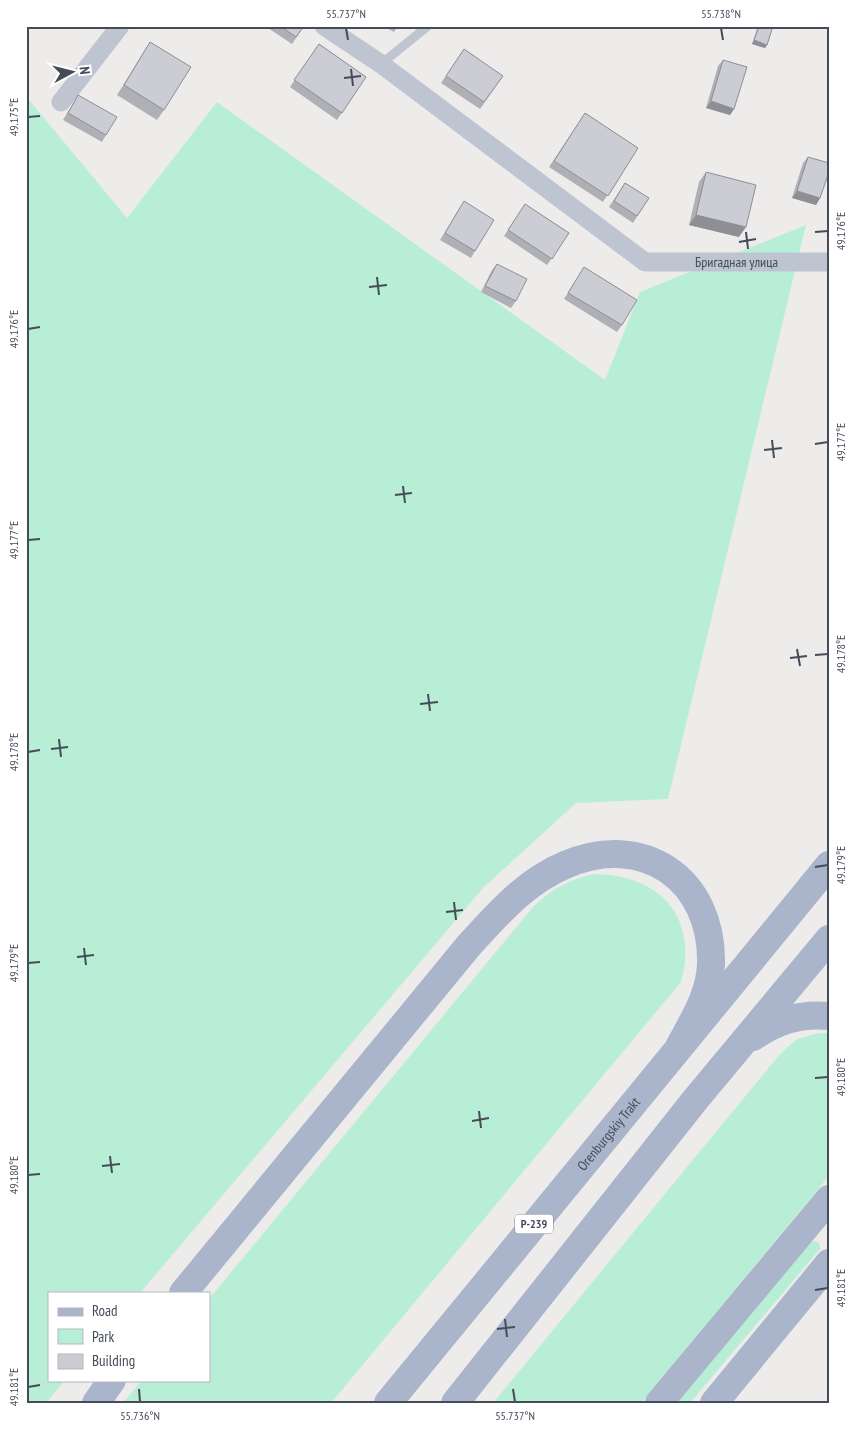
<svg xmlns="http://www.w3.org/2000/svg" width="855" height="1429" font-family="'PT Sans Narrow',sans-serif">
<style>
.green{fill:#b8eed6}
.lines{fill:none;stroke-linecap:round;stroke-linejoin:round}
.lane{stroke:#bec5d1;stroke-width:9}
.street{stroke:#bec5d1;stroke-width:19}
.primary{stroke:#aab5cb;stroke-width:28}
.wall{fill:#afafb6}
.shaded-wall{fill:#8e8f94}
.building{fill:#cbccd4;stroke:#8e8f94}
.ticks{fill:none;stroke:#444b59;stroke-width:2}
.labels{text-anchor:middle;stroke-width:5;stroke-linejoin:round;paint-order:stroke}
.shield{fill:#fff;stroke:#7c818b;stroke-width:1}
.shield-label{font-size:12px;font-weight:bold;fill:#444b59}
.street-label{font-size:14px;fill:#444b59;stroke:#fff}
.neatline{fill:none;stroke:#444b59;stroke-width:2}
.ticks-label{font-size:12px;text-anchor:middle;fill:#444b59}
</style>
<rect width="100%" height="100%" fill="#eeeceb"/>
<g class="green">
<path d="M 26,99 L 29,100 L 127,218 L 217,102 L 605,380 L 640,292 L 806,225 L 668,799 L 576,803 L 483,888 L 140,1293 L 49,1293 L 49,1380 L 65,1380 L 46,1403 L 26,1403 Z"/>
<path d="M 595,874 C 660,875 699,917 681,982 L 331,1403 L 123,1403 L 142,1380 L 209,1380 L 209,1299 L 533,907 C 552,889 569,879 595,874 Z"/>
<path d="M 819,1033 L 829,1033 L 829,1176 L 641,1403 L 493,1403 L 780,1054 L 797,1039 Z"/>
<path d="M 814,1241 L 819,1243 L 820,1249 L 690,1403 L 677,1403 L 809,1243 Z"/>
</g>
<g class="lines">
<path class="lane" d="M 381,64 L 428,26"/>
<g class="street">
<path id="s1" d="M 324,26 L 381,64 L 645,262 L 829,262"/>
<path d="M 61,102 L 120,26"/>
</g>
<g class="primary">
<path d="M 753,1037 C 777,1021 799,1013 829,1016"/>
<path d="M 183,1293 L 470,944 C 499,913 525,882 565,865 C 643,831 713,879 711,964 C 710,994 694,1019 680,1045"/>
<path d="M 96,1403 L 112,1380"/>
<path id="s2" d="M 388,1403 L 829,865"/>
<path d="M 455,1403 L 695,1100 L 829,939"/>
<path d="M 659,1403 L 829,1199"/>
<path d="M 714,1403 L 829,1263"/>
</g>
</g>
<g class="wall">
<path d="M 265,26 L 304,26 L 292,44 Z"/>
<path d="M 383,26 L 398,26 L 394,32 Z"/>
<path d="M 758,26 L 773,26 L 767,45 L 765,48 L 752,44 Z"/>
<path d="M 150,42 L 164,110 L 157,120 L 117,95 Z"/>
<path d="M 319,44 L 366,77 L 337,120 L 290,87 Z"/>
<path d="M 464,49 L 503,76 L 480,109 L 441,83 Z"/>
<path d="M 723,60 L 734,109 L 730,115 L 706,108 L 718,66 Z"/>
<path d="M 78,95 L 106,135 L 102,142 L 63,120 Z"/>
<path d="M 585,113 L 638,148 L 603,202 L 549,167 Z"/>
<path d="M 808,157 L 820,198 L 816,205 L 792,198 L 803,163 Z"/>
<path d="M 706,172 L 739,237 L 689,225 L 699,182 Z"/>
<path d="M 625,183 L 649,198 L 633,223 L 609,207 Z"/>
<path d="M 464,201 L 475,251 L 471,258 L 440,240 Z"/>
<path d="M 525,204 L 569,233 L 547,265 L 504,236 Z"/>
<path d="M 497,264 L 516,301 L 511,308 L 481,292 L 492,270 Z"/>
<path d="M 584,267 L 622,325 L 617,332 L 564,299 Z"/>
</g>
<g class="shaded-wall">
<path d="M 754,40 L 767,45 L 765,48 L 752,44 Z"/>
<path d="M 711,101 L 734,109 L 730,115 L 706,108 Z"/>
<path d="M 797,191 L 820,198 L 816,205 L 792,198 Z"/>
<path d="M 696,215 L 746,227 L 739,237 L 689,225 Z"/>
</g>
<g class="building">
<path d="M 280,26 L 304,26 L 296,37 Z"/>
<path d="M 759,26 L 773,26 L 767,45 L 754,40 Z"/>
<path d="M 150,42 L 191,67 L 164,110 L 124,85 Z"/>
<path d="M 319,44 L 366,77 L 342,113 L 294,80 Z"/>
<path d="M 464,49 L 503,76 L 484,102 L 446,76 Z"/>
<path d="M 723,60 L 747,67 L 734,109 L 711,101 Z"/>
<path d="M 78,95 L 117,117 L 106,135 L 68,113 Z"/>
<path d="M 585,113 L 638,148 L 608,196 L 554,161 Z"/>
<path d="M 808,157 L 829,163 L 829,172 L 820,198 L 797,191 Z"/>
<path d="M 706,172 L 756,185 L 746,227 L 696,215 Z"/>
<path d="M 625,183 L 649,198 L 637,216 L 614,201 Z"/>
<path d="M 464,201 L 494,220 L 475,251 L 445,233 Z"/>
<path d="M 525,204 L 569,233 L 552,259 L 508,230 Z"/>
<path d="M 497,264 L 527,279 L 516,301 L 485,286 Z"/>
<path d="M 584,267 L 637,300 L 622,325 L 568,293 Z"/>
</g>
<path class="ticks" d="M 346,28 L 348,40M 721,28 L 723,40M 351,69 L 353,86M 344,78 L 361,76M 28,117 L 40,116M 746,232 L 748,249M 815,232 L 828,231M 739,242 L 756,239M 377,277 L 379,295M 369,287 L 387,285M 28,329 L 40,327M 772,440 L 774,458M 815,444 L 828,442M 764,450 L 782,448M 403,486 L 405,503M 395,495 L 412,493M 28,540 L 40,539M 797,649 L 800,666M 815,655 L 828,654M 790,658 L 807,656M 428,694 L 430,711M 420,704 L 438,702M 59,739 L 61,757M 51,749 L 68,747M 28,752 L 40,750M 815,867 L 828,865M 454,902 L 456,920M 446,912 L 463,910M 84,948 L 86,965M 77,957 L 94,955M 28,963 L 40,962M 815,1078 L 828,1077M 479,1111 L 481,1128M 472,1121 L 489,1118M 110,1156 L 112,1173M 102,1166 L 120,1164M 28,1175 L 40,1174M 815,1290 L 828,1288M 505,1319 L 507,1337M 497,1329 L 515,1327M 28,1387 L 40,1385M 139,1389 L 140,1402M 513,1389 L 515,1402"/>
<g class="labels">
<rect class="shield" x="515" y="1214.5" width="38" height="19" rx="4"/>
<g class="shield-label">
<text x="534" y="1228">Р-239</text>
</g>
<g class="street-label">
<text dy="5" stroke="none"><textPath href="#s1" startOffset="490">Бригадная улица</textPath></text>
<text dy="5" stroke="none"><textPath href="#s2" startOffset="348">Orenburgskiy Trakt</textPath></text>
</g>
</g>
<rect width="855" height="1429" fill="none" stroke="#ffffff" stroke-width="55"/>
<rect x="48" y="1292" width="162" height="90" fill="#ffffff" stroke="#b4b7bd"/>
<rect x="58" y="1308" width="25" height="8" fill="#aab5cb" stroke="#b4b7bd"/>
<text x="92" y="1316" font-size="15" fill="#444b59">Road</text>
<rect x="58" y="1329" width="25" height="15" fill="#b8eed6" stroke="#b4b7bd"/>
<text x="92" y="1342" font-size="15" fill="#444b59">Park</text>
<rect x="58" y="1354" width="25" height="15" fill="#cbccd4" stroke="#b4b7bd"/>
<text x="92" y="1366" font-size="15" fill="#444b59">Building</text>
<g transform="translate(72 72) rotate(83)" stroke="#ffffff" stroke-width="4" paint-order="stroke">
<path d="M0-4L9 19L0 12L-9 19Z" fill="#444b59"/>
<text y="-8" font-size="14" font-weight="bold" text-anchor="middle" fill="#444b59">N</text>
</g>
<rect x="28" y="28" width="800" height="1374" class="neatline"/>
<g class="ticks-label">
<text x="346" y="18">55.737°N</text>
<text x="721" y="18">55.738°N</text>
<text transform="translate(14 117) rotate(-90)" y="4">49.175°E</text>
<text transform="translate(841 231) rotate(-90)" y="4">49.176°E</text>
<text transform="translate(14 329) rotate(-90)" y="4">49.176°E</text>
<text transform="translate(841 442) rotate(-90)" y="4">49.177°E</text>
<text transform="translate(14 540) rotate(-90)" y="4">49.177°E</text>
<text transform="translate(841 654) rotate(-90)" y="4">49.178°E</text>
<text transform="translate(14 752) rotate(-90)" y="4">49.178°E</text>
<text transform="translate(841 865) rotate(-90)" y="4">49.179°E</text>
<text transform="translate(14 963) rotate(-90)" y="4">49.179°E</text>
<text transform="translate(841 1077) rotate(-90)" y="4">49.180°E</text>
<text transform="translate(14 1175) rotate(-90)" y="4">49.180°E</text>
<text transform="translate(841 1288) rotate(-90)" y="4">49.181°E</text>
<text transform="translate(14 1387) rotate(-90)" y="4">49.181°E</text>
<text x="140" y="1420">55.736°N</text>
<text x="515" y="1420">55.737°N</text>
</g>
</svg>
